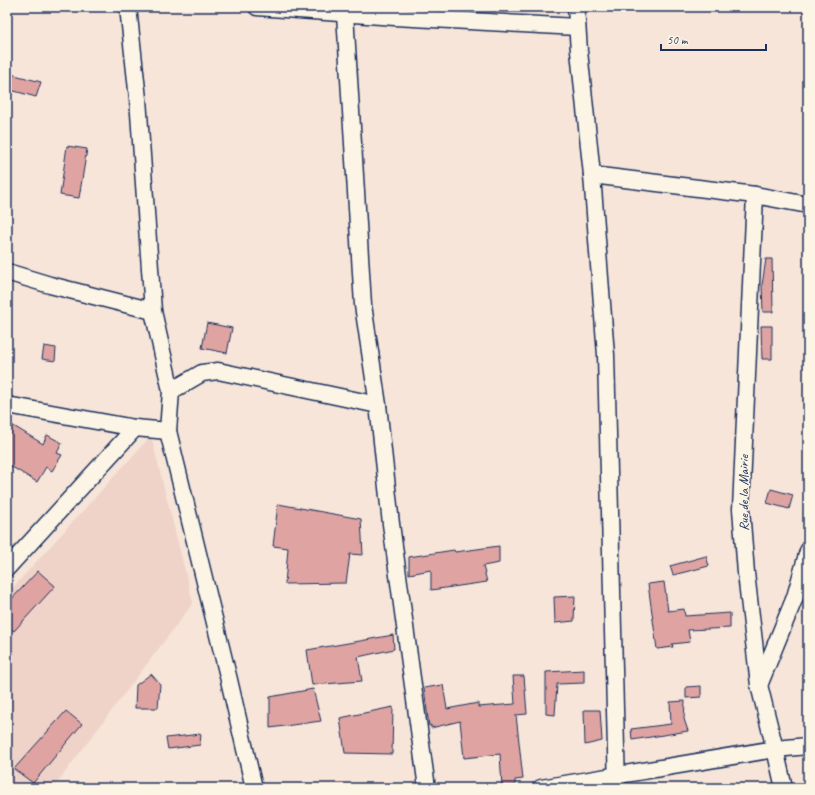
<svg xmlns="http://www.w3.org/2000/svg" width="815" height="795" font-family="Caveat,sans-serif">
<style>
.built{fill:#efd2c8}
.building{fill:#dfa4a2;stroke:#1b2f5e}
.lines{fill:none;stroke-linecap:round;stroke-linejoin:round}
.minor-casing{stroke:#1b2f5e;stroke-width:19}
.minor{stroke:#fcf5e5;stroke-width:16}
.labels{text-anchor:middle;stroke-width:3;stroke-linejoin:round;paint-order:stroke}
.street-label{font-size:14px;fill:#1b2f5e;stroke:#fcf5e5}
</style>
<rect width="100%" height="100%" fill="#f6e5d8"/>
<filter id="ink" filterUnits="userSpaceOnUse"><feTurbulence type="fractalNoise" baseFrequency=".025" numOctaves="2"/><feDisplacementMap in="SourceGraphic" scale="8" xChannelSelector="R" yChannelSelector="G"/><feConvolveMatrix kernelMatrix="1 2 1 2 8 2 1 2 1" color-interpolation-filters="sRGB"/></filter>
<g filter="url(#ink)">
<path class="built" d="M 151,436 L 193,603 L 53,788 L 7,788 L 7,594 Z"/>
<g class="building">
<path d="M 7,73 L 41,82 L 36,97 L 7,89 Z"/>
<path d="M 67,146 L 87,149 L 79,198 L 60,195 Z"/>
<path d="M 766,259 L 772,259 L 773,312 L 763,312 L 762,285 Z"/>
<path d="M 207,323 L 232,328 L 227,353 L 202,348 Z"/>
<path d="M 761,326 L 772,326 L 772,359 L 762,359 Z"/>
<path d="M 44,346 L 56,348 L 55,361 L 42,359 Z"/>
<path d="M 7,422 L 43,444 L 47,435 L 62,443 L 57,453 L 62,455 L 52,471 L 46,467 L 37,482 L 7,464 Z"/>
<path d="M 771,489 L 793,495 L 789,509 L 767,503 Z"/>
<path d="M 278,504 L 361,519 L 363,555 L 350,554 L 346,583 L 285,584 L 288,548 L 273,546 Z"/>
<path d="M 499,546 L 499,563 L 483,566 L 487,582 L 431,590 L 431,570 L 409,574 L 409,557 L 454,550 L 455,552 Z"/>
<path d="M 706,556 L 709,566 L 673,575 L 670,566 Z"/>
<path d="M 38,571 L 55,586 L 14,631 L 7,625 L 7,604 Z"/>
<path d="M 664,582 L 668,611 L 684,609 L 685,616 L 730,613 L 730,628 L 688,630 L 690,642 L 672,644 L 673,647 L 657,649 L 648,584 Z"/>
<path d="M 575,596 L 574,621 L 555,623 L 554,597 Z"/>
<path d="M 393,635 L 394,649 L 358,657 L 362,681 L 312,685 L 307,650 L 360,641 Z"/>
<path d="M 584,670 L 584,683 L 557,684 L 555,715 L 546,714 L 546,672 Z"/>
<path d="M 151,674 L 160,684 L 158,708 L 135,708 L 136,685 Z"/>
<path d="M 513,676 L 524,676 L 527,714 L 516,715 L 523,779 L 515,780 L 515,786 L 502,787 L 500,754 L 464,758 L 460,721 L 431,728 L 431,725 L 429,726 L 424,688 L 443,685 L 447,709 L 478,703 L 478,707 L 515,704 Z"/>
<path d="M 701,686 L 701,697 L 686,698 L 686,687 Z"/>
<path d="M 313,689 L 321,721 L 270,728 L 270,697 Z"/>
<path d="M 685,701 L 684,719 L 688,731 L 632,740 L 631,729 L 671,724 L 670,702 Z"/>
<path d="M 393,707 L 392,754 L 345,753 L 340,718 Z"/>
<path d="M 584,710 L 600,710 L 602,741 L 585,745 Z"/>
<path d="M 66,711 L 82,724 L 33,783 L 14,769 Z"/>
<path d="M 201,734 L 200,745 L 168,749 L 166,738 Z"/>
</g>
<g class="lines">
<defs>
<g id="minor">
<path d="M 128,7 L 138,99 L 153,311 L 171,391 L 168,431 L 229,680 L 254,788"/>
<path d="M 257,7 L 395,17 L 577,27"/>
<path d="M 576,7 L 579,51 L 592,175 L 606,355 L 617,788"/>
<path d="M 345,14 L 363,305 L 378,405 L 391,524 L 427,788"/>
<path d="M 592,175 L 755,195 L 808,205"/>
<path d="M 755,195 L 741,509 L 746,573 L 759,685 L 775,749 L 784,788"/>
<path d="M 7,272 L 50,285 L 153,311"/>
<path d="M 171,391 L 202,373 L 218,371 L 378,405"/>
<path d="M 7,405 L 135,428"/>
<path d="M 7,568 L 135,428 L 168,431"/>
<path d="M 760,683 L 795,597 L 808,551"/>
<path d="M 541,788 L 775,749 L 808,746"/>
</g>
</defs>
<use href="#minor" class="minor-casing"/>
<use href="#minor" class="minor"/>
</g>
</g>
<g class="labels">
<g class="street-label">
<text transform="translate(743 493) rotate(-90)" y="5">Rue de la Mairie</text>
</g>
</g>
<rect width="815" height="795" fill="none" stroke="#fcf5e5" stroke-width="24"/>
<rect x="12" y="12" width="791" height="771" fill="none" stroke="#1b2f5e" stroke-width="1.5" filter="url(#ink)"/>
<path d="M661 44v6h105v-6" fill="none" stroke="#1b2f5e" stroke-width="2"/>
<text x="667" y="44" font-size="12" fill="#1b2f5e" stroke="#fcf5e5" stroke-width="3" paint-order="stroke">50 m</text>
</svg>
